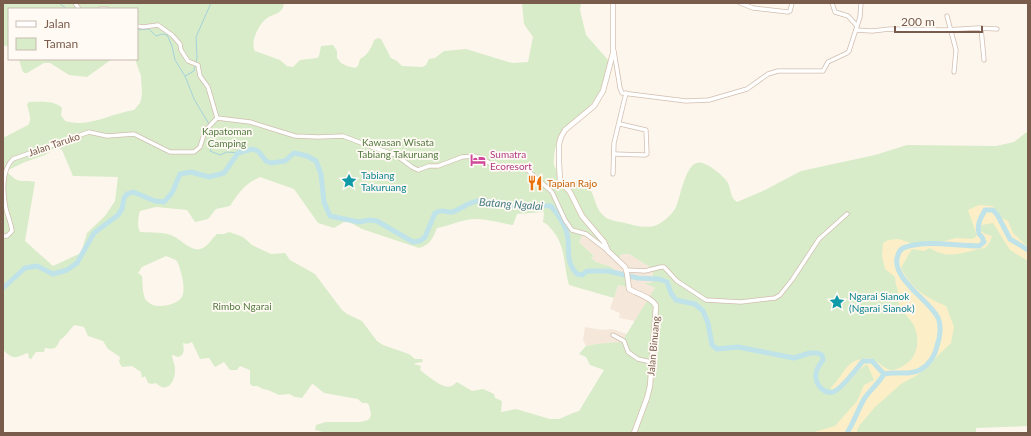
<svg xmlns="http://www.w3.org/2000/svg" width="1031" height="436" font-family="Lato,sans-serif">
<style>
.residential{fill:#f5e8da}
.green{fill:#d8ecc9;fill-rule:evenodd}
.sand{fill:#fcefc7}
.lines{fill:none;stroke-linecap:round;stroke-linejoin:round}
.stream{stroke:#a5d3da;stroke-width:1}
.river{stroke:#bfe3e8;stroke-width:5}
.street-casing{stroke:#d1beb0;stroke-width:5}
.secondary-casing{stroke:#d6c0b0;stroke-width:6}
.street{stroke:#fff;stroke-width:3.5}
.secondary{stroke:#fff;stroke-width:4.5}
.labels{text-anchor:middle;stroke-width:3.5;stroke-linejoin:round;paint-order:stroke}
.park-label{font-size:10px;fill:#537a41;stroke:#fffaf3}
.street-label{font-size:10px;fill:#7a5c4d;stroke:#fffaf3}
.hotel-label{font-size:10px;fill:#b23c85;stroke:#fffaf3;text-anchor:start}
.culture-label{font-size:10px;fill:#0d838f;stroke:#fffaf3;text-anchor:start}
.food-label{font-size:10px;fill:#c56008;stroke:#fffaf3;text-anchor:start}
.water-label{font-size:11px;font-style:italic;fill:#437c86;stroke:#fffaf3}
</style>
<rect width="100%" height="100%" fill="#fdf6ec"/>
<path class="residential" d="M 582,236 L 590,238 L 618,263 L 621,254 L 629,254 L 653,269 L 653,282 L 645,283 L 655,288 L 618,418 L 596,344 L 586,346 L 583,340 L 585,327 L 602,330 L 613,329 L 632,336 L 635,321 L 619,318 L 620,313 L 610,309 L 618,285 L 628,288 L 627,277 L 614,272 L 612,267 L 596,262 L 591,258 L 594,256 L 579,242 Z"/>
<g class="green">
<path d="M 3,3 L 284,3 C 283,15 273,13 266,19 C 258,25 250,43 255,51 L 280,60 L 287,66 L 293,67 L 300,60 L 317,58 L 319,56 L 321,46 L 333,45 L 337,51 L 337,58 L 341,63 L 347,66 L 355,68 L 358,66 L 360,59 C 367,56 372,47 374,40 L 378,38 L 381,39 L 391,58 L 397,61 L 402,66 L 422,67 L 426,65 L 429,59 L 435,58 L 444,51 L 466,49 L 512,63 L 528,62 L 533,37 L 524,24 L 522,3 L 581,3 L 580,10 L 586,35 L 609,61 C 606,74 603,88 595,99 C 581,120 555,130 554,158 C 554,161 553,165 555,167 C 558,174 563,180 567,185 C 569,184 573,182 575,182 C 578,181 579,182 581,183 C 597,190 592,203 602,214 C 605,218 610,220 615,221 C 627,223 643,229 654,226 C 662,224 671,215 675,209 C 681,199 685,158 702,163 C 709,164 725,177 728,183 C 731,189 730,198 737,202 L 765,190 L 801,171 L 875,155 L 907,145 L 996,146 L 1014,142 L 1028,131 L 1028,426 L 976,428 L 976,433 L 327,433 L 315,430 L 316,425 L 326,422 L 360,422 L 368,420 L 370,418 L 371,414 L 369,405 L 367,403 L 362,403 L 358,399 L 324,393 L 313,384 L 312,384 L 302,398 L 295,397 L 289,394 L 279,395 L 268,390 L 263,389 L 257,386 L 252,386 L 250,383 L 250,370 L 240,366 L 237,370 L 230,370 L 224,362 L 215,367 L 209,358 L 200,359 L 192,342 L 187,344 L 183,343 C 184,349 185,355 178,357 L 173,355 L 172,355 C 172,360 175,364 175,368 C 176,380 168,395 156,383 L 152,384 L 148,383 L 145,376 L 142,378 L 141,372 L 132,366 L 122,367 L 119,362 L 120,357 L 108,349 L 103,341 L 88,336 L 84,327 L 75,325 C 69,329 68,335 60,340 C 56,348 56,350 45,348 L 44,352 L 36,352 L 31,359 L 29,358 L 28,353 C 20,355 16,360 9,355 C 5,352 4,351 3,347 L 3,138 L 28,125 C 33,118 28,112 27,104 L 29,102 C 39,102 55,100 62,108 L 61,115 L 65,121 C 90,128 108,114 134,110 L 140,103 L 142,95 L 141,76 L 135,59 L 137,59 L 137,9 L 9,9 L 9,47 L 3,45 ZM 57,147 L 62,150 L 73,176 L 118,177 L 115,201 L 105,216 L 87,233 L 81,253 L 53,266 L 25,241 L 35,182 C 29,180 23,182 17,180 C 13,178 10,174 6,171 L 25,162 L 45,155 ZM 260,177 L 294,189 L 318,223 L 334,228 L 344,222 L 349,222 L 362,229 L 419,248 C 430,245 433,238 437,228 C 450,226 462,219 475,219 C 488,219 500,223 513,225 L 517,214 L 544,212 L 543,222 C 549,225 552,230 556,235 C 566,251 564,268 569,285 L 614,298 L 618,285 L 629,288 L 627,277 L 614,272 L 612,267 L 596,262 L 591,258 L 594,256 L 579,242 L 582,236 L 590,238 L 618,263 L 621,254 L 629,254 L 653,269 L 653,282 L 644,283 L 655,288 L 621,343 L 619,342 L 596,344 L 586,346 L 579,354 L 586,357 L 590,365 L 604,370 L 579,411 L 573,413 L 559,419 L 550,419 L 516,409 L 501,412 L 502,401 L 495,398 L 494,394 L 483,389 L 472,391 L 457,382 C 455,383 454,385 452,386 C 443,390 427,375 420,370 L 421,366 L 414,364 L 415,363 L 423,362 L 422,359 L 415,359 L 409,354 L 383,345 L 377,341 L 362,321 L 347,314 L 342,310 L 315,274 L 290,260 L 285,253 L 271,254 L 252,245 L 243,237 L 235,234 L 229,232 L 224,234 L 217,234 C 211,239 208,247 200,249 C 191,251 182,241 175,237 C 164,231 152,233 140,232 C 137,228 138,216 140,211 L 156,207 L 187,210 L 195,222 L 208,219 L 216,209 L 230,206 C 240,191 244,185 260,177 ZM 166,256 L 176,260 L 178,263 C 181,272 185,284 183,294 C 181,304 162,308 153,305 C 150,304 147,301 145,299 L 143,291 L 142,276 L 138,273 L 142,267 Z"/>
<path d="M 19,59 L 112,59 L 87,77 L 69,75 L 50,63 L 44,63 L 27,73 L 24,73 L 22,70 Z"/>
</g>
<path class="sand" d="M 979,205 L 993,206 L 1002,218 L 1008,221 L 1013,233 L 1028,247 L 1028,261 L 1010,250 L 993,223 L 982,225 L 979,229 L 985,234 L 992,236 L 990,242 L 985,248 C 964,251 950,261 930,248 L 924,251 L 912,249 L 901,268 C 912,289 925,297 946,306 L 954,327 L 951,343 L 919,374 L 901,384 L 875,407 L 859,426 L 856,433 L 799,433 L 811,433 L 835,426 L 857,401 L 864,385 L 874,380 L 867,364 L 859,370 L 850,381 L 832,394 L 831,387 C 840,380 844,366 855,361 C 859,359 866,358 871,358 C 887,367 889,377 907,363 C 919,355 920,336 913,324 C 909,317 901,311 899,304 C 898,301 899,298 898,295 C 898,288 895,283 895,277 L 885,269 L 882,256 L 883,243 L 888,240 L 899,239 L 914,244 L 945,241 L 956,238 L 972,239 L 976,237 L 976,233 L 968,210 Z"/>
<g class="lines">
<g class="stream">
<path d="M 59,3 L 67,9"/>
<path d="M 137,30 L 149,29 L 156,36 L 162,34 L 167,35 L 172,46 L 175,60 L 185,76"/>
<path d="M 196,63 L 197,57 L 196,37 L 211,3"/>
<path d="M 195,66 L 194,71 L 185,76 L 194,99 L 209,124"/>
<path d="M 210,127 L 214,141 L 210,151 L 220,155 L 227,152 L 238,153"/>
</g>
<g class="river">
<path d="M 3,288 L 25,268 L 37,266 L 53,274 L 67,270 L 77,263 L 94,233 L 118,215 L 122,209 L 124,198 L 127,194 L 133,192 L 155,201 L 164,202 L 172,193 L 180,174 L 191,172 L 209,177 L 224,173 L 238,153 L 252,149 L 258,151 L 266,161 L 271,163 L 285,161 L 294,153 L 307,156 L 316,161 L 321,174 L 324,202 L 330,216 L 359,222 L 370,220 L 377,221 L 413,242 L 420,241 L 425,237 L 435,213 C 446,208 444,213 452,212 C 460,210 468,202 478,201 C 487,199 499,204 508,206 C 523,208 537,204 551,206 C 557,213 563,221 566,230 C 572,246 563,259 577,274 L 582,275 L 587,271 L 608,271 L 638,278 L 659,279 L 667,282 L 671,293 L 676,300 L 695,304 L 703,311 L 708,323 L 712,345 L 717,349 L 738,347 L 794,358 L 810,353 L 817,353 L 822,355 L 823,360 C 820,364 816,369 816,374 C 815,383 822,394 833,392 C 842,389 857,368 863,361 L 872,361 L 884,374"/>
<path d="M 847,433 C 854,422 858,410 864,399 C 870,390 879,383 884,374 C 897,371 908,376 920,370 C 930,364 935,356 937,346 C 940,338 942,324 937,316 C 928,300 889,276 898,255 C 899,251 902,248 906,247 C 927,240 956,246 979,246 L 984,242 L 982,237 L 979,234 C 977,224 980,219 985,210 L 993,210 L 998,216 L 1010,239 L 1028,250"/>
</g>
<defs>
<g id="street">
<path d="M 75,3 L 79,9"/>
<path d="M 740,3 L 753,8 L 788,12 L 790,11 L 792,3"/>
<path d="M 832,3 L 835,12 L 848,16 L 857,26"/>
<path d="M 100,9 L 107,9"/>
<path d="M 947,16 L 956,50 L 954,72"/>
<path d="M 137,26 L 143,27 L 158,25 L 172,35 L 180,44 L 181,50 L 188,61 L 198,65 L 200,76 L 208,87 L 217,118"/>
<path d="M 981,28 L 984,60"/>
<path d="M 856,30 L 872,31 L 890,29 L 945,30 L 978,28 L 997,29"/>
<path d="M 614,51 L 620,88 L 622,93 L 686,101 L 709,100 L 747,89 L 768,74 L 778,71 L 823,71 L 828,62 L 847,53 L 849,51 L 860,17 L 861,3"/>
<path d="M 614,154 L 645,155 L 647,154 L 646,130 L 620,124"/>
<path d="M 613,174 L 614,143 L 626,93"/>
<path d="M 3,236 L 7,236 L 12,231 C 11,223 8,217 6,209 C 3,195 1,170 13,159 L 89,132 L 107,136 L 134,134 L 170,152 L 194,152 L 200,147 L 205,131 L 217,118 L 250,122 L 295,136 L 318,137 L 343,136 L 372,147 L 396,155 L 412,167 L 418,170 L 429,166 L 438,166 L 462,157 L 474,156 L 482,158 L 498,169 L 510,169 L 524,167 L 552,192 L 565,220 L 572,230 L 586,234 L 607,250"/>
<path d="M 626,270 L 645,271 L 661,267 L 664,267 L 677,281 L 706,300 L 741,302 L 775,298 L 780,295 L 792,280 L 819,239 L 847,214"/>
<path d="M 613,335 L 624,341 L 628,352 L 638,359 L 651,362"/>
</g>
<path id="secondary" d="M 613,3 L 613,53 L 603,91 L 594,106 L 565,130 L 561,137 L 559,144 L 559,162 L 560,181 L 570,192 L 582,216 L 604,242 L 608,251 L 625,267 L 627,273 L 629,289 C 637,294 652,297 656,306 L 650,386 L 647,398 L 634,433"/>
</defs>
<use href="#street" class="street-casing"/>
<use href="#secondary" class="secondary-casing"/>
<use href="#street" class="street"/>
<use href="#secondary" class="secondary"/>
</g>
<defs>
<symbol id="hotel-bare" viewBox="-9 -9 18 18"><path d="M-6-4.5h1.5V1H6V5H4.5V3h-9V5H-6ZM-4 0a1.8 1.8 0 1 1 3.6 0ZM.5 0V-2.5h3Q6-2.5 6 0Z" fill="#d1479c" stroke="#fffaf3" stroke-width="2.5" paint-order="stroke"/></symbol>
<symbol id="sight-bare" viewBox="-9 -9 18 18"><path d="M0-6L1.8-2.2L6-1.7L2.9 1.2L3.7 5.4L0 3.3L-3.7 5.4L-2.9 1.2L-6-1.7L-1.8-2.2Z" fill="#0f9aa8" stroke="#fffaf3" stroke-width="2.5" paint-order="stroke"/></symbol>
<symbol id="restaurant-bare" viewBox="-9 -9 18 18"><path d="M-5-6h1v4h1v-4h1v4h1v-4h1v5L-1.5 .5V6h-2V.5L-5-1ZM5-6V6H3V1.5H1.5Q1.5-4 5-6Z" fill="#e8710a" stroke="#fffaf3" stroke-width="2.5" paint-order="stroke"/></symbol>
</defs>
<g fill-rule="evenodd">
<use href="#hotel-bare" x="467" y="149" width="22" height="22"/>
<use href="#sight-bare" x="338" y="170" width="22" height="22"/>
<use href="#restaurant-bare" x="524" y="172" width="22" height="22"/>
<use href="#sight-bare" x="826" y="291" width="22" height="22"/>
</g>
<g class="labels">
<g class="park-label">
<text x="227" y="135">Kapatoman<tspan x="227" dy="12">Camping</tspan></text>
<text x="398" y="146">Kawasan Wisata<tspan x="398" dy="12">Tabiang Takuruang</tspan></text>
<text x="242" y="310">Rimbo Ngarai</text>
</g>
<g class="street-label">
<text transform="translate(54 144) rotate(-19)" y="4">Jalan Taruko</text>
<text transform="translate(653 346) rotate(-85)" y="4">Jalan Binuang</text>
</g>
<g class="hotel-label">
<text x="490" y="158">Sumatra<tspan x="490" dy="12">Ecoresort</tspan></text>
</g>
<g class="culture-label">
<text x="361" y="179">Tabiang<tspan x="361" dy="12">Takuruang</tspan></text>
<text x="849" y="300">Ngarai Sianok<tspan x="849" dy="12">(Ngarai Sianok)</tspan></text>
</g>
<g class="food-label">
<text x="547" y="187">Tapian Rajo</text>
</g>
<g class="water-label">
<text transform="translate(511 204) rotate(4)" y="4">Batang Ngalai</text>
</g>
</g>
<rect width="1031" height="436" fill="none" stroke="#7a5c4d" stroke-width="8"/>
<rect x="8" y="8" width="130" height="52" fill="#fffaf3" stroke="#cabbb1"/>
<rect x="16" y="21" width="20" height="6" fill="#ffffff" stroke="#cabbb1"/>
<text x="44" y="28" font-size="12" fill="#7a5c4d">Jalan</text>
<rect x="16" y="38" width="20" height="12" fill="#d8ecc9" stroke="#cabbb1"/>
<text x="44" y="48" font-size="12" fill="#7a5c4d">Taman</text>
<path d="M895 26v6h87v-6" fill="none" stroke="#7a5c4d" stroke-width="2"/>
<text x="901" y="26" font-size="12" fill="#7a5c4d" stroke="#fffaf3" stroke-width="3" paint-order="stroke">200 m</text>
</svg>
